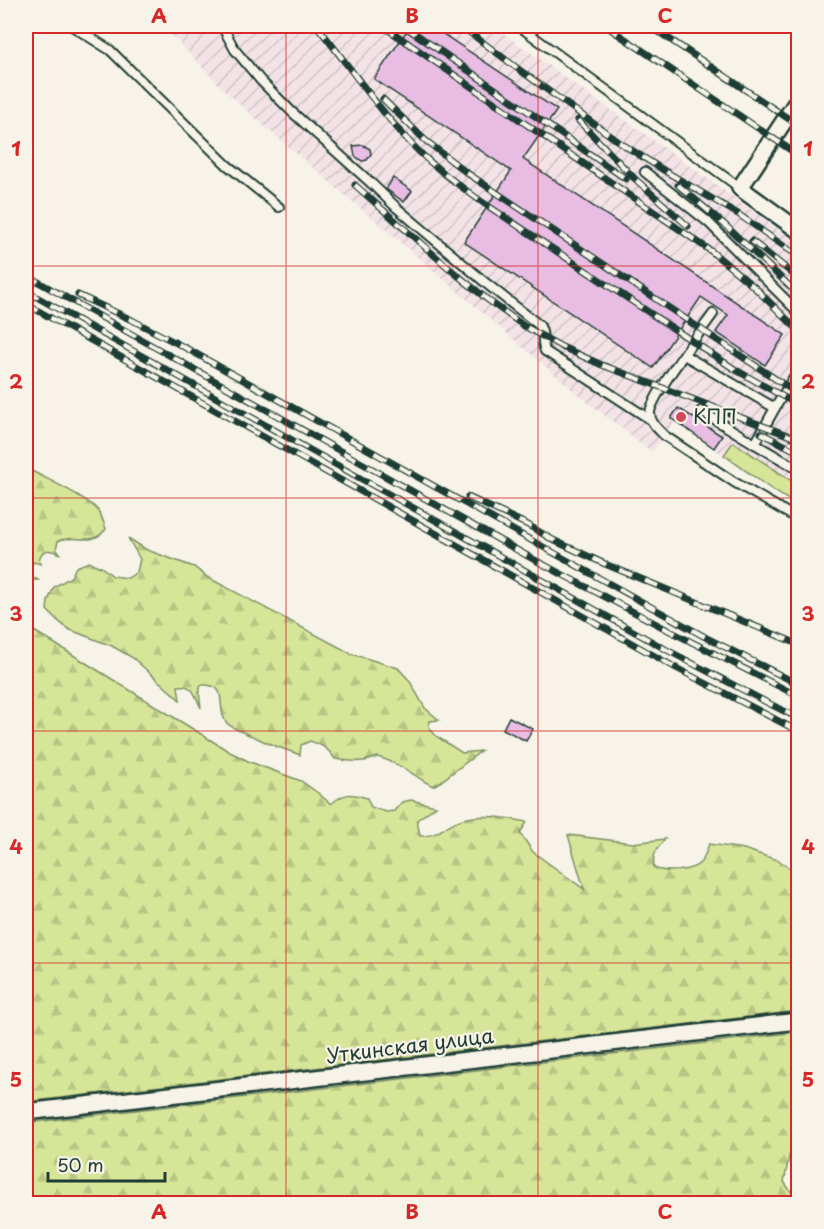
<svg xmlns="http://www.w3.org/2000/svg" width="824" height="1229" font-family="'Playpen Sans',sans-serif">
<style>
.industrial{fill:url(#industrial-furrows)}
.grass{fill:url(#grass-tufts);stroke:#7b9166;stroke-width:1.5}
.forest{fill:url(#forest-firs);stroke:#7b9166;stroke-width:1.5}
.building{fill:#e9bde3;stroke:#1f3d34;stroke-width:1.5}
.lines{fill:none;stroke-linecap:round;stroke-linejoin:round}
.lane-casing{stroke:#1f3d34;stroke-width:12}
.street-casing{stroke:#1f3d34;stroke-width:20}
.lane{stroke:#f7f3e8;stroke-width:8}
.street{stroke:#f7f3e8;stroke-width:15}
.rail-casing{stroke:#1f3d34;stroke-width:7}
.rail{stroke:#f7f3e8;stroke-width:4.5;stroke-dasharray:14;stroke-linecap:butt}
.grid{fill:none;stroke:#d62828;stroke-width:1.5;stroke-opacity:0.55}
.poi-dot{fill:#d1495b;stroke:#f7f3e8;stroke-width:2}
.labels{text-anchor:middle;stroke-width:4.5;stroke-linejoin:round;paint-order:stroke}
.poi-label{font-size:20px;fill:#1f3d34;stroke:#f7f3e8;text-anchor:start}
.street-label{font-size:20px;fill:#1f3d34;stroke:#f7f3e8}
.neatline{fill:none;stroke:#d62828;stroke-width:2}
.grid-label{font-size:20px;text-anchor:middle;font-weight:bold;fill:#d62828}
</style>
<defs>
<pattern id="industrial-furrows" width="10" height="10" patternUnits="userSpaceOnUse" patternTransform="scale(1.5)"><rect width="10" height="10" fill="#f3e3e6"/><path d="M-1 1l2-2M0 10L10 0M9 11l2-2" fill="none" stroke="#d0c4c6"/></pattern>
<pattern id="grass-tufts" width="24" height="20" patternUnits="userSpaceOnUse" patternTransform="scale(1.5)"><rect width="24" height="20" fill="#d7e599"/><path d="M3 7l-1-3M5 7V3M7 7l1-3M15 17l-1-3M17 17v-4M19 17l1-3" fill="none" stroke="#b8c584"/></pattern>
<pattern id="forest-firs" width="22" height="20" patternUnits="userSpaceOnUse" patternTransform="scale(1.5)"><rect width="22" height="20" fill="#d7e599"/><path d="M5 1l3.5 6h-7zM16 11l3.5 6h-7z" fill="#b8c584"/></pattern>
</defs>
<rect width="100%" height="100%" fill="#f7f3e8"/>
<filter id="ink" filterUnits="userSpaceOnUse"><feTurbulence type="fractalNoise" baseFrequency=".0167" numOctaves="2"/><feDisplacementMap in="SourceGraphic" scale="12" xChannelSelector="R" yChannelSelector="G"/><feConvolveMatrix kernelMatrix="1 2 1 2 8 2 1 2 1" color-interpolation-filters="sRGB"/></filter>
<g filter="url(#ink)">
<path class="industrial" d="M 163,26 L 493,26 L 798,243 L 798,506 L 771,489 L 675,421 L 652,452 L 580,396 L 256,119 L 222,88 Z"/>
<path class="grass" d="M 733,442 L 798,485 L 798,506 L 771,489 L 724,455 Z"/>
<g class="forest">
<path d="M 26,468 C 42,477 90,498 99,512 C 102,517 104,523 106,529 C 91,548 76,533 58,541 L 56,549 L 61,554 C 51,550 42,547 39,560 L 41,564 L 34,562 L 30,567 L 30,575 L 38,580 L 29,580 L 26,582 Z"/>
<path d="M 128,538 L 147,550 L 194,567 L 207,577 L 352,654 L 398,668 L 409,680 L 425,708 L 439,720 L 430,721 L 429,727 L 436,736 L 462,753 L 481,751 L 440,782 L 433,786 C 426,783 422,780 416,776 C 404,768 391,760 377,757 C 363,764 350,761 335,759 C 328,748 322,745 310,741 L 301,745 L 300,755 C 291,751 282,749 273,745 C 264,742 256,737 247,734 C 241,731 231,728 226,722 C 215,707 231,683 201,685 L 199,692 L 201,708 C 195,696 194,684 178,686 L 180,700 L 133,658 L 112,646 L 68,629 L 57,620 L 47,610 L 48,601 L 54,587 L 71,577 L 76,567 L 89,562 L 101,567 L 113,576 L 128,578 L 137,572 L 140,559 Z"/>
<path d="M 26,626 L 230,752 L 250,762 L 301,781 L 318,793 L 331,804 C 345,792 350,793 367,798 L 371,807 L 386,812 L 394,811 L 402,802 L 411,800 L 436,806 L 417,820 L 420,836 C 439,836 440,829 455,822 C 477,812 504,818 527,822 L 520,833 L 533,852 L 584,889 L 568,835 L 633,843 L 665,839 C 656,850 652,854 654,868 C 665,873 692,872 701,862 C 705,857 707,849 709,844 L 744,849 L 777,860 L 798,874 L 798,1011 L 26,1102 Z"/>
<path d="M 798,1032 L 798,1143 L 790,1152 L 784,1182 L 798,1201 L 798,1203 L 26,1203 L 26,1123 Z"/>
</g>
<g class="building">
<path d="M 410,26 L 431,26 L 557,110 L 523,159 L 785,335 L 765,365 L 716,332 L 728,315 L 701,297 L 653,368 L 464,242 L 511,171 L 374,79 Z"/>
<path d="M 363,145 L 370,149 L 371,154 L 367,160 L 362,161 L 355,156 L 353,146 Z"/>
<path d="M 393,178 L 412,191 L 404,202 L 386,189 Z"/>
<path d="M 678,408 L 722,436 L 714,448 L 671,418 Z"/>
<path d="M 509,717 L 533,729 L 526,741 L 503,729 Z"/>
</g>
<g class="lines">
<defs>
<g id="lane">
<path d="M 72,26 L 110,50 L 227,165 L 279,207"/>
<path d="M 222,26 L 235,50 L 261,81 L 292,112 L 371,183 L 397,208 L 487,284 L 539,325 C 545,332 541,342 545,351 L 651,420"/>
<path d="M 519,26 L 740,188"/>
<path d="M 645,172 L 708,222 L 798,312"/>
<path d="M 713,314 C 701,331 650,398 650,413 C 650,423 658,429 665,436 L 734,482 L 798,519"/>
<path d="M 684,355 L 775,408 L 798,370"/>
<path d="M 775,408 L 755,444 L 798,469"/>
<path d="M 701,411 L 755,444"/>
</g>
<g id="street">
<path d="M 798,100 L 740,188 L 798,230"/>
<path d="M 26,1112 L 798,1021"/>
</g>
</defs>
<use href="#lane" class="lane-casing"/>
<use href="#street" class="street-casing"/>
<use href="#lane" class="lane"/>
<use href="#street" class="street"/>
<defs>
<g id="rail">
<path d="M 317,26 C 347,63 374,104 407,139 C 428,163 456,183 482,202 L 736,370 L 798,405"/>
<path d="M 383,26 L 711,251 L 759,291"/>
<path d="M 404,26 L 626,179"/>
<path d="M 461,26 L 521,71 L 622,144 L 665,171 L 738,214 L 798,256"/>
<path d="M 606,26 L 798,155"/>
<path d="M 650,26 L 798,125"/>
<path d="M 383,99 L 425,140 L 467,173 L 798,394"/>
<path d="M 578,120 L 634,178 L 688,226"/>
<path d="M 355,185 L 451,270 L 488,300 L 524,326 L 562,347 L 602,365 L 798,439"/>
<path d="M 678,185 L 724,224 L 798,294"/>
<path d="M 752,241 L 798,278"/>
<path d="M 26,275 L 533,559 L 668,630 L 798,696"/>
<path d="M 754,287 L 798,330"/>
<path d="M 26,291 L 667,650 L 766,702 L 798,718"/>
<path d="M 78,295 L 132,320 L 184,347 L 707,638 L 798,684"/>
<path d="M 26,304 L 678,669 L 798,731"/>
<path d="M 761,433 L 798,452"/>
<path d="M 468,497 L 528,525 L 553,540 L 605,564 L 798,644"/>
</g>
</defs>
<use href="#rail" class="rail-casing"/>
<use href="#rail" class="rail"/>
</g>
</g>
<path class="grid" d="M 286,26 L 286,1204M 538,26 L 538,1204M 26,266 L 798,266M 26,498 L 798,498M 26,731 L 798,731M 26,963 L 798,963"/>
<circle class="poi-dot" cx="681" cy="417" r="6"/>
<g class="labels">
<g class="poi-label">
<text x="693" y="424">КПП</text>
</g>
<g class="street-label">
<text transform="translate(410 1046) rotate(-7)" y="7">Уткинская улица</text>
</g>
</g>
<rect width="824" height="1229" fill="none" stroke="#f7f3e8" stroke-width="66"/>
<path d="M48 1172v9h117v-9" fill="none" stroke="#1f3d34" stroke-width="3"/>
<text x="57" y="1172" font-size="18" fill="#1f3d34" stroke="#f7f3e8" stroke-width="4.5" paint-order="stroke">50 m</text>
<rect x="33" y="33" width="758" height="1163" class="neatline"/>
<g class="grid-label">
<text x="159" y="23">A</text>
<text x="412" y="23">B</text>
<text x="665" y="23">C</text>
<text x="16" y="156">1</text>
<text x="808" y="156">1</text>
<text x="16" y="389">2</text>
<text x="808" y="389">2</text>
<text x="16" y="621">3</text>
<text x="808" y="621">3</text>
<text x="16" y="854">4</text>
<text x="808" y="854">4</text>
<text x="16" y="1087">5</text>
<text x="808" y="1087">5</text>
<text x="159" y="1219">A</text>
<text x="412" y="1219">B</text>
<text x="665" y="1219">C</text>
</g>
</svg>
